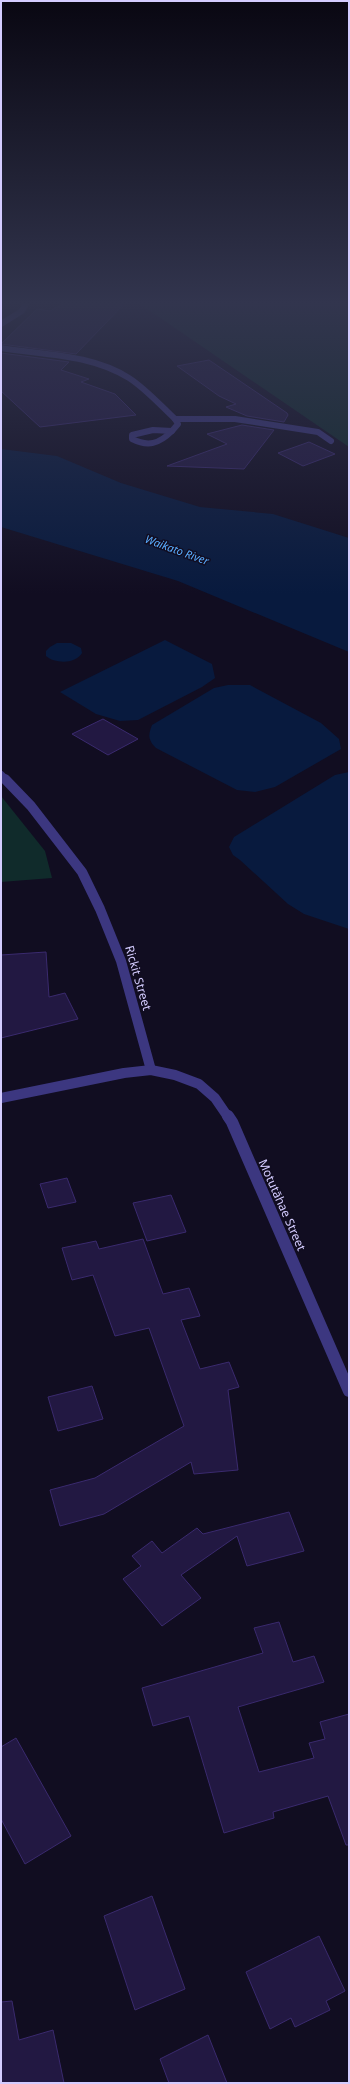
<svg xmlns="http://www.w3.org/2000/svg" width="350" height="2084" font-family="'Noto Sans',sans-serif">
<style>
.green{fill:#102b2b}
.water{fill:#081a3e}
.building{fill:#221842;stroke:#3a2a6e}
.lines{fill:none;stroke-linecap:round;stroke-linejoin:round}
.minor-far3{stroke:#3c3780;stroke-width:6}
.minor-far2{stroke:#3c3780;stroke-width:8}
.minor-far1{stroke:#3c3780;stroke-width:10}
.minor{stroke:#3c3780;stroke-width:12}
.labels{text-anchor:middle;stroke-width:3;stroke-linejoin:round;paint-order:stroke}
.far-water-label{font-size:11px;font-style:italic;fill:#5aadff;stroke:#110d21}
.street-label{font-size:12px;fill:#d4ccff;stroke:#110d21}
</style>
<rect width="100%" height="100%" fill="#110d21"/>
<g class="green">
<path d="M 136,302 L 349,302 L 349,447 L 156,315 Z"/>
<path d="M 1,796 L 45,851 L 52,878 L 1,882 Z"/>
</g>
<g class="water">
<path d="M 1,449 L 57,456 L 121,483 L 200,507 L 273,514 L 349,538 L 349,652 L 178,581 L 1,527 Z"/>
<path d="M 165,640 L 212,664 L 215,678 L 202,687 L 138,720 L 120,721 L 96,714 L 60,692 Z"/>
<path d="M 57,643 L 71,643 L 81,648 L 82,653 C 76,664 55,664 46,656 L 46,651 L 50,647 Z"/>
<path d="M 228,685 L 250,685 L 321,723 L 339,739 L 341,749 L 275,787 L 255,792 L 237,790 L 156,748 C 148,740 148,735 152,725 L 214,688 Z"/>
<path d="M 349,772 L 349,929 L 304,914 L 288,904 L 240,860 L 233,855 L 229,847 L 234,837 L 335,775 Z"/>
</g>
<g class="building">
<path d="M 67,302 L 126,302 L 76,354 L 1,344 L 37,309 L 50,311 Z"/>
<path d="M 1,353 L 69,362 L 61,370 L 89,379 L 81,382 L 115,394 L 136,415 L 40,427 L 1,391 Z"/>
<path d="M 209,360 L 287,413 L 288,415 L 284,422 L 247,416 L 226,407 L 236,404 L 219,396 L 177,366 Z"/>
<path d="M 242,425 L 274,430 L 244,469 L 167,466 L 227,444 L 207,434 Z"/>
<path d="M 309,442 L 335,454 L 303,466 L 278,453 Z"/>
<path d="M 103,719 L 138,739 L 108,755 L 72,734 Z"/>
<path d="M 46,952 L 49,997 L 65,993 L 78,1019 L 1,1038 L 1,955 Z"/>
<path d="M 67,1178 L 76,1202 L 48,1208 L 40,1184 Z"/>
<path d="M 171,1195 L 186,1232 L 147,1241 L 133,1203 Z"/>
<path d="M 143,1239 L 163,1294 L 189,1288 L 200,1316 L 181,1320 L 200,1369 L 229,1362 L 239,1387 L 228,1390 L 238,1470 L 194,1474 L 191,1462 L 104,1514 L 60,1526 L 50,1490 L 95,1478 L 184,1426 L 149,1328 L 115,1336 L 93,1275 L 72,1280 L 62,1248 L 96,1241 L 99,1249 Z"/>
<path d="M 92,1386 L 103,1419 L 58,1431 L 48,1397 Z"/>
<path d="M 289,1512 L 304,1551 L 247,1566 L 237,1536 L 181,1575 L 201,1598 L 162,1626 L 123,1579 L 141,1566 L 132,1556 L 152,1541 L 162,1553 L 197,1528 L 203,1534 Z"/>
<path d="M 279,1622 L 293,1662 L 314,1656 L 324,1682 L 238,1707 L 259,1772 L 314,1758 L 309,1743 L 325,1739 L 320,1722 L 349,1714 L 349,1845 L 346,1845 L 328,1796 L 273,1812 L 274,1818 L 224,1833 L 189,1716 L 153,1726 L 142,1688 L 263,1653 L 254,1628 Z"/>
<path d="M 16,1738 L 71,1836 L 25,1864 L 1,1819 L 1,1747 Z"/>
<path d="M 152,1896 L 185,1989 L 135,2010 L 104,1916 Z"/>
<path d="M 319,1936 L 345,1991 L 326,2001 L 330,2010 L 295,2027 L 291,2018 L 270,2029 L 246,1972 Z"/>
<path d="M 12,2001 L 19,2040 L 53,2030 L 64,2083 L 1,2083 L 1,2002 Z"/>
<path d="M 208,2035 L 227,2083 L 169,2083 L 160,2059 Z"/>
</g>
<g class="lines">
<g class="minor-far3">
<path d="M 1,324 L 22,311 L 27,302"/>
<path d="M 1,348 C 44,355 91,354 129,378 C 146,389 160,405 175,419 L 178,424 L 172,431"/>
<path d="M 175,419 L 235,419 L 318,432 L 331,441"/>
<path d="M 153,430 L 172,431 C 159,444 148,447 132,439 L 132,435 Z"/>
</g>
<path class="minor-far2" d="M 1,775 L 6,780"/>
<g class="minor-far1">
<path d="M 5,779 L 31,806 L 82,872 L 100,909 L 121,961 L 151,1070"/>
<path d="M 1,1098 L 124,1073 L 151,1070 L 175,1075 L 199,1084 L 215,1098 L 228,1117"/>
</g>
<path class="minor" d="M 228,1116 L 232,1122 L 349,1391"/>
</g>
<linearGradient id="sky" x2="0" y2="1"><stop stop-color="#090712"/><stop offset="0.51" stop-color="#32354e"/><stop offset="1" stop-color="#32354e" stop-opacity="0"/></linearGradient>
<rect width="350" height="594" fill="url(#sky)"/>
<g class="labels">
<g class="far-water-label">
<text transform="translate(177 550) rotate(20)" y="4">Waikato River</text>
</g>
<g class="street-label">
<text transform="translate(138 978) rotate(74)" y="4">Rickit Street</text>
<text transform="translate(282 1205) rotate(66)" y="4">Motutāhae Street</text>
</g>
</g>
<rect width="350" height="2084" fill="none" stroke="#d4ccff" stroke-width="4"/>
</svg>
